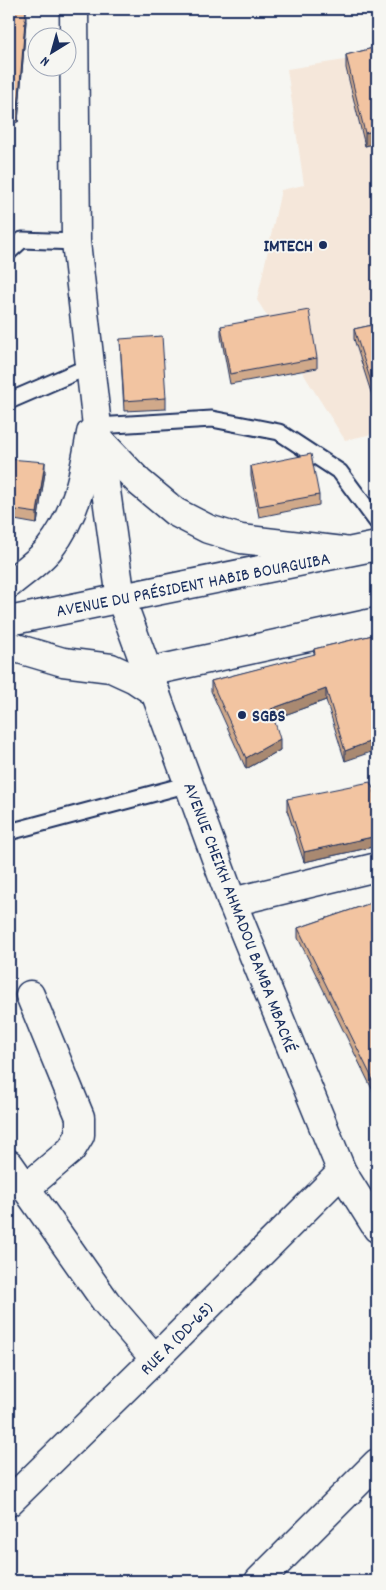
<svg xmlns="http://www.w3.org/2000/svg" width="386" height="1590" font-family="Dekko,sans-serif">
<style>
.built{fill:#f5e7da}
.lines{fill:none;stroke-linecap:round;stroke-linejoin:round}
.service-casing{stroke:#1b2f5e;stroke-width:19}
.minor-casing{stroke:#1b2f5e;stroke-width:31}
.tertiary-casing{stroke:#1b2f5e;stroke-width:31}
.secondary-casing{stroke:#1b2f5e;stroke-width:31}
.service{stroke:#f6f6f2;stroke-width:15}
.minor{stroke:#f6f6f2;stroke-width:28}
.tertiary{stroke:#f6f6f2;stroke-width:28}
.secondary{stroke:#f6f6f2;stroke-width:28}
.wall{fill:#d0a98a;stroke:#1b2f5e}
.shaded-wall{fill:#a98971;stroke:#1b2f5e}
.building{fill:#f2c4a1;stroke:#1b2f5e}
.poi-dot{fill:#1b2f5e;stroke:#f6f6f2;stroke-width:2}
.labels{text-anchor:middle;stroke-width:4;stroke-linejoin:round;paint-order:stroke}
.poi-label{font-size:18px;font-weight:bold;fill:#1b2f5e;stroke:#f6f6f2;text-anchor:end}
.street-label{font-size:18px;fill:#1b2f5e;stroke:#f6f6f2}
</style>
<rect width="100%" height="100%" fill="#f6f6f2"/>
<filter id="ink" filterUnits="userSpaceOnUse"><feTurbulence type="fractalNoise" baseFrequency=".02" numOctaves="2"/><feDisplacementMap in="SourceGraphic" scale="10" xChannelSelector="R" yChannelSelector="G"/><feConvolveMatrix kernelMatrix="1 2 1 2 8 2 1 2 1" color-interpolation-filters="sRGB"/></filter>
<g filter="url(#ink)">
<path class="built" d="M 377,55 L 377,433 L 345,440 L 257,300 L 281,190 L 304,185 L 287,69 Z"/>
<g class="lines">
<defs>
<g id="service">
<path d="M 9,252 L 22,240 L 76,242"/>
<path d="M 9,401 L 90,366"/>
<path d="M 97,426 L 212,419 L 279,432 L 340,472 L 377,522"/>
<path d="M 9,832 L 189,784"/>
</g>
<g id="minor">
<path d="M 148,672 L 377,622"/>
<path d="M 232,902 L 377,867"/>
<path d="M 9,1164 L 106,1302 L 155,1359"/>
<path d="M 26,1188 L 71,1150 L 80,1135 L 80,1117 L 30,995"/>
<path d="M 9,1502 L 155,1359 L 342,1172"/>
<path d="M 259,1581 L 377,1463"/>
</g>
<g id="tertiary">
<path d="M 74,9 L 76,242 L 97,426 L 121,599 L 232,902 L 342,1172 L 377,1228"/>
<path d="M 100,441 L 139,482 L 175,512 L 208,529 L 241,539 L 343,551"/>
<path d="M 9,584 C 22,573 40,561 50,548 C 77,514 84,474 91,433"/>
<path d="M 9,646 L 63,662 L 111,668 L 135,679 L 156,693"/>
</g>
<path id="secondary" d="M 9,621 L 377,546"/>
</defs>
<use href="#service" class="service-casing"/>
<use href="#minor" class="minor-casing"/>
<use href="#tertiary" class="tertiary-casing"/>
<use href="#secondary" class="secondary-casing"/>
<use href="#service" class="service"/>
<use href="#minor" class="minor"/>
<use href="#tertiary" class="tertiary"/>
<use href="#secondary" class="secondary"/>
</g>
<g class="wall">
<path d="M 9,9 L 26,21 L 18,122 L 9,124 Z"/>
<path d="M 377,47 L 377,143 L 365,146 L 346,68 L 346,55 Z"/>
<path d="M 377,324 L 377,411 L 354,339 L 354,329 Z"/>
<path d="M 221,326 L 317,358 L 317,368 L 230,384 L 221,336 Z"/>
<path d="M 120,339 L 166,398 L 166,409 L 124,411 Z"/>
<path d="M 9,459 L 45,472 L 37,524 L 9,519 Z"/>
<path d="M 251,466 L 319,495 L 319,505 L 259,517 L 251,476 Z"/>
<path d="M 377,634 L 345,761 L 326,700 L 273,719 L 280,750 L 246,769 L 211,691 L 211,681 L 314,655 L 314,649 Z"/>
<path d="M 377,797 L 377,846 L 304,862 L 287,810 L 287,799 Z"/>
<path d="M 377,901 L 377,1096 L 373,1091 L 298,938 L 298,928 Z"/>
</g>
<g class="shaded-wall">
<path d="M 26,9 L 26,21 L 18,122 L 18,109 Z"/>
<path d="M 377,130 L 377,143 L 365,146 L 365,133 Z"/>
<path d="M 45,462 L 45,472 L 37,524 L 37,513 Z"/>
<path d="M 326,689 L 326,700 L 271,720 L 271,709 Z"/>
<path d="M 280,739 L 280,750 L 246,769 L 246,758 Z"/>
<path d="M 377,739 L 377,750 L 345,761 L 345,751 Z"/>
<path d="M 377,836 L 377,846 L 304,862 L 304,852 Z"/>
</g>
<g class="building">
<path d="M 9,9 L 26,9 L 18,109 L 9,110 Z"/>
<path d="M 377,47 L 377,130 L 365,133 L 346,55 Z"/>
<path d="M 309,310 L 317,358 L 230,374 L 221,326 Z"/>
<path d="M 377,324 L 377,400 L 354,329 Z"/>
<path d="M 162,336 L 166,398 L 124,401 L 120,339 Z"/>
<path d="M 311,454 L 319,495 L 259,506 L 251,466 Z"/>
<path d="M 9,459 L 45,462 L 37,513 L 9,509 Z"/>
<path d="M 377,634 L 377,739 L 345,751 L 326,689 L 271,709 L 280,739 L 246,758 L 211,681 L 315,654 L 314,649 Z"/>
<path d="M 370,782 L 377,797 L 377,836 L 304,852 L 287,799 Z"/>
<path d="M 377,901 L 377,1086 L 373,1080 L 298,928 Z"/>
</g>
</g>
<g class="poi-dot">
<circle cx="323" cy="245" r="5"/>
<circle cx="242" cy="715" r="5"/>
</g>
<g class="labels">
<g class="poi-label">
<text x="313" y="251">IMTECH</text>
<text x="252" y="721" text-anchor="start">SGBS</text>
</g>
<g class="street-label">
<text transform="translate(193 584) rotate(-11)" y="6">AVENUE DU PRÉSIDENT HABIB BOURGUIBA</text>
<text transform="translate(241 917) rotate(69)" y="6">AVENUE CHEIKH AHMADOU BAMBA MBACKÉ</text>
<text transform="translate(176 1338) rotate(-45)" y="6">RUE A (DD-65)</text>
</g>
</g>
<rect width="386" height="1590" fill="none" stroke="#f6f6f2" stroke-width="30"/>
<rect x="15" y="15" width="356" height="1560" fill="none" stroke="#1b2f5e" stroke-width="2" filter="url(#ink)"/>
<g transform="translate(52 52) rotate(217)"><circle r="24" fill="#f6f6f2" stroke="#9ea6b7"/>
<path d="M0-4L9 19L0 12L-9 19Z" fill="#1b2f5e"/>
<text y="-8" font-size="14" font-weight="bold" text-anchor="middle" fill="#1b2f5e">N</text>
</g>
</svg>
